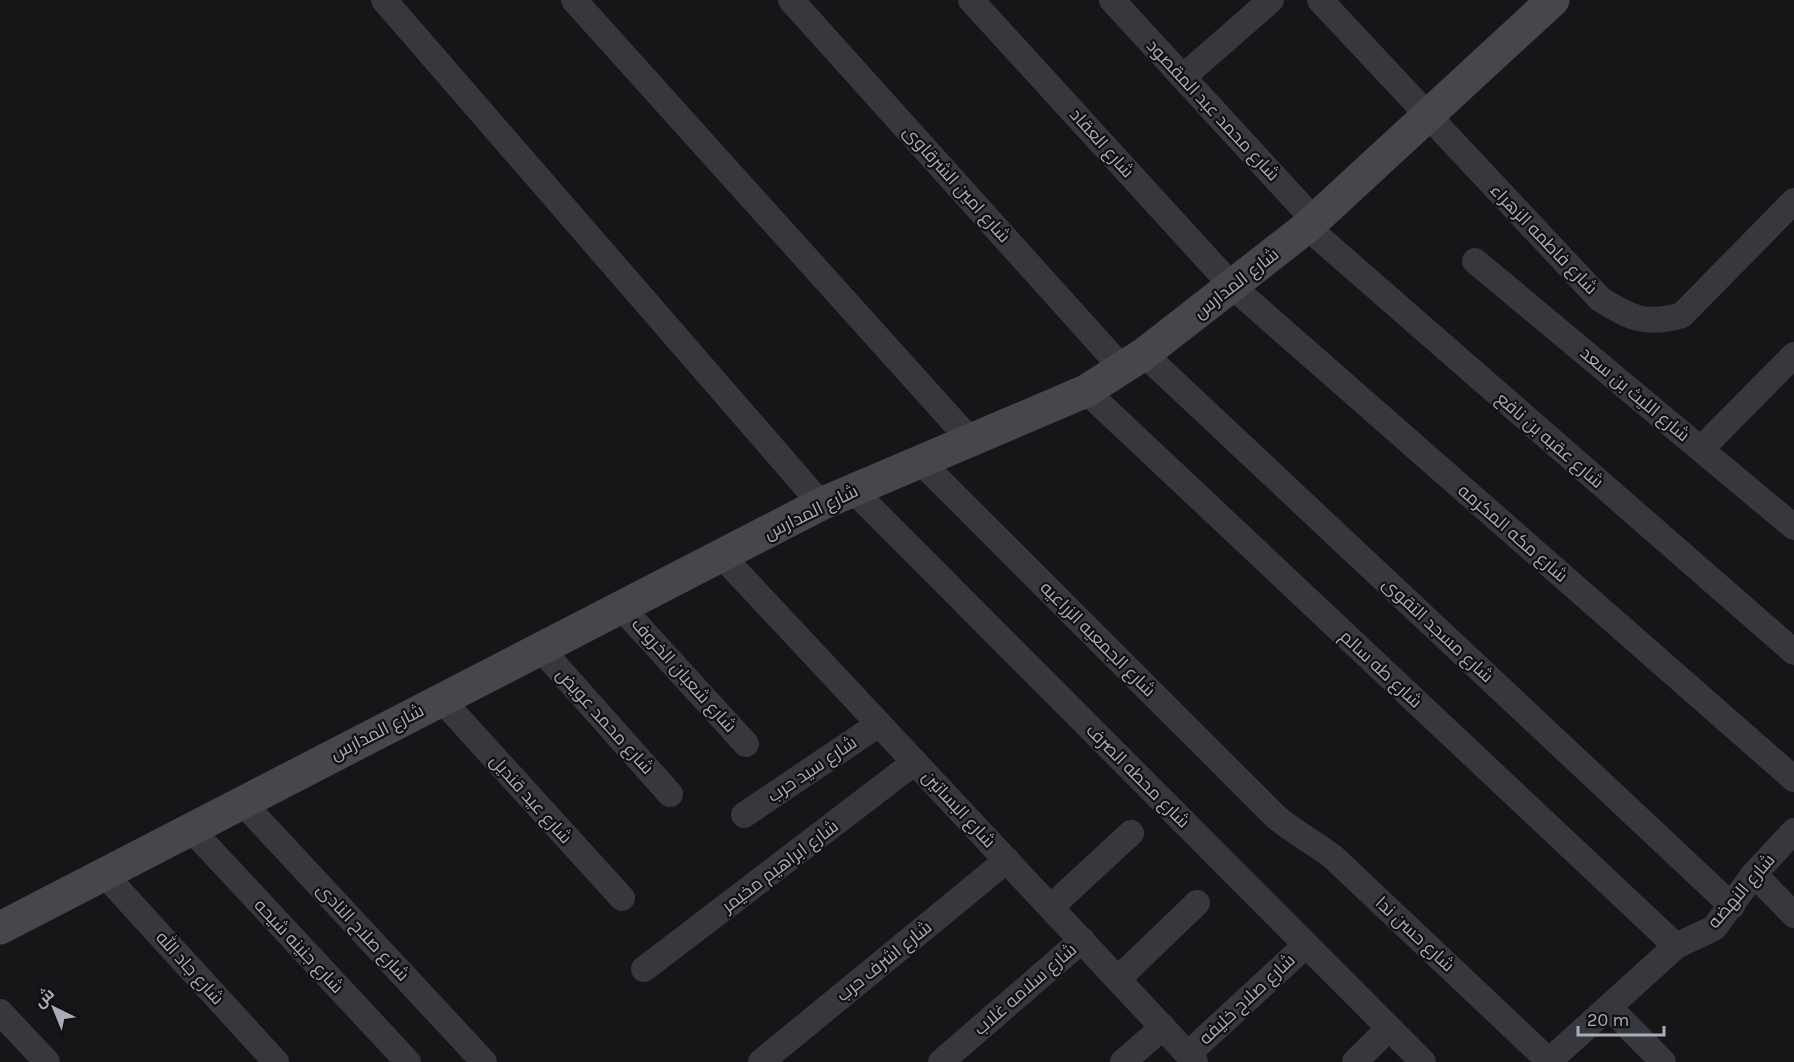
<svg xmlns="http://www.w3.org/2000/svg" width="1794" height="1062" font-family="Karla,Cairo,sans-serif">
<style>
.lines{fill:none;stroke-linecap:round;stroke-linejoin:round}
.street{stroke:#37383d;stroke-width:26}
.secondary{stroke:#45474d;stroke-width:33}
.labels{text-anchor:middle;stroke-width:4.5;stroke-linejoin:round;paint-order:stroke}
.street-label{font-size:18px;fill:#a8adb8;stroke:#111113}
</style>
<rect width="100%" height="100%" fill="#161618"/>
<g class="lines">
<g class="street">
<path d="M 384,0 L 821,504"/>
<path d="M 574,0 L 971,441"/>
<path d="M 791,0 L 1122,368"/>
<path d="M 971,0 L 1233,287 L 1794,779"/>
<path d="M 1112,0 L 1314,220"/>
<path d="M 1320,0 L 1600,299 C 1631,318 1646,326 1682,315 L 1794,201"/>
<path d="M 1183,77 L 1271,0"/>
<path d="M 1307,227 L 1794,652"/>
<path d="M 1475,261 L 1794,527"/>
<path d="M 1144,354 L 1732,906"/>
<path d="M 1086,391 L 1676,946"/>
<path d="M 1701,449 L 1794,355"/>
<path d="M 921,462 L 1275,816 C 1293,832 1314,842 1333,857 L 1549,1061"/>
<path d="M 853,490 L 1423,1062"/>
<path d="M 723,557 L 1195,1062"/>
<path d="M 621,607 L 746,744"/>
<path d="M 540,648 L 670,794"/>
<path d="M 441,699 L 622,898"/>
<path d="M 242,802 L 484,1062"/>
<path d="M 744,815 L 879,724"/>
<path d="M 191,829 L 408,1062"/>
<path d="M 104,874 L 276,1062"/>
<path d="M 1754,874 L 1794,915"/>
<path d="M 1051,907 L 1131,833"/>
<path d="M 644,969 L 915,762"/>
<path d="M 1118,979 L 1197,903"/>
<path d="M 1609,1007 L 1663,1062"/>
<path d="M 0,1012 L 47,1062"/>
<path d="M 1188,1054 L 1306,945"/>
<path d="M 761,1062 L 1007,860"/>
<path d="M 941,1062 L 1082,940"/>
<path d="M 1123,1062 L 1163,1027"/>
<path d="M 1355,1062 L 1389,1028"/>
<path d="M 1548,1062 L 1676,946 L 1714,928 L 1754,874 L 1794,831"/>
</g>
<path class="secondary" d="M 0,928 L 821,504 L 1086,391 L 1144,354 L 1307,227 L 1553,0"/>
</g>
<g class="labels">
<g class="street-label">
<text transform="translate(1213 110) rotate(47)" y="6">شارع محمد عبد المقصود</text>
<text transform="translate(1102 143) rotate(48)" y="6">شارع العقاد</text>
<text transform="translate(957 184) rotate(48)" y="6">شارع امين الشرقاوى</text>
<text transform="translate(1544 239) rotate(46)" y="6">شارع فاطمه الزهراء</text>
<text transform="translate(1236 283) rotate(-38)" y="6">شارع المدارس</text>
<text transform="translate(1635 394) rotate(40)" y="6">شارع الليث بن سعد</text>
<text transform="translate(1550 440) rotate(41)" y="6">شارع عقبه بن نافع</text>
<text transform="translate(811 512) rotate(-26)" y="6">شارع المدارس</text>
<text transform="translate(1513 533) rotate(41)" y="6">شارع مكه المكرمه</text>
<text transform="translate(1438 630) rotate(43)" y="6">شارع مسجد التقوى</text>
<text transform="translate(1098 639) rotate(45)" y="6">شارع الجمعيه الزراعيه</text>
<text transform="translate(1381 669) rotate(43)" y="6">شارع طه سالم</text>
<text transform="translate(684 675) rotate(48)" y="6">شارع شعبان الخروف</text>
<text transform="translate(605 721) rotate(48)" y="6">شارع محمد عويض</text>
<text transform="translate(377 732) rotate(-27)" y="6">شارع المدارس</text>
<text transform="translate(812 769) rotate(-34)" y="6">شارع سيد حرب</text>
<text transform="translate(1138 776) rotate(45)" y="6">شارع محطه الصرف</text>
<text transform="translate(531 799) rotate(48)" y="6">شارع عيد قنديل</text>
<text transform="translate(959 809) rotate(47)" y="6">شارع البساتين</text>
<text transform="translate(780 866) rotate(-37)" y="6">شارع ابراهيم مخيمر</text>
<text transform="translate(1741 891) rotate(-49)" y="6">شارع النهضه</text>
<text transform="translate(363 932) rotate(47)" y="6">شارع صلاح النادى</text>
<text transform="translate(1415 934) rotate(43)" y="6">شارع حسن ندا</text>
<text transform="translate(299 946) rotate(47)" y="6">شارع جنينه شيحه</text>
<text transform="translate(884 961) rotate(-39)" y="6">شارع اشرف حرب</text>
<text transform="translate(190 968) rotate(48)" y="6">شارع جاد الله</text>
<text transform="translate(1025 989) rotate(-41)" y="6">شارع سلامه غلاب</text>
<text transform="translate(1247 999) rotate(-43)" y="6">شارع صلاح خليفه</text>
</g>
</g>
<g transform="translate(54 1008) rotate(317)" stroke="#111113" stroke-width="4.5" paint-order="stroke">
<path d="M0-4.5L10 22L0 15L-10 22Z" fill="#a8adb8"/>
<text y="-9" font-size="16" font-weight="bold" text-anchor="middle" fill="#a8adb8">ش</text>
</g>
<path d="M1578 1026v9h86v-9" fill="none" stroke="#a8adb8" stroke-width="3"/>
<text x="1587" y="1026" font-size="18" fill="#a8adb8" stroke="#111113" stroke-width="4.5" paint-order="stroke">20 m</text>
</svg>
